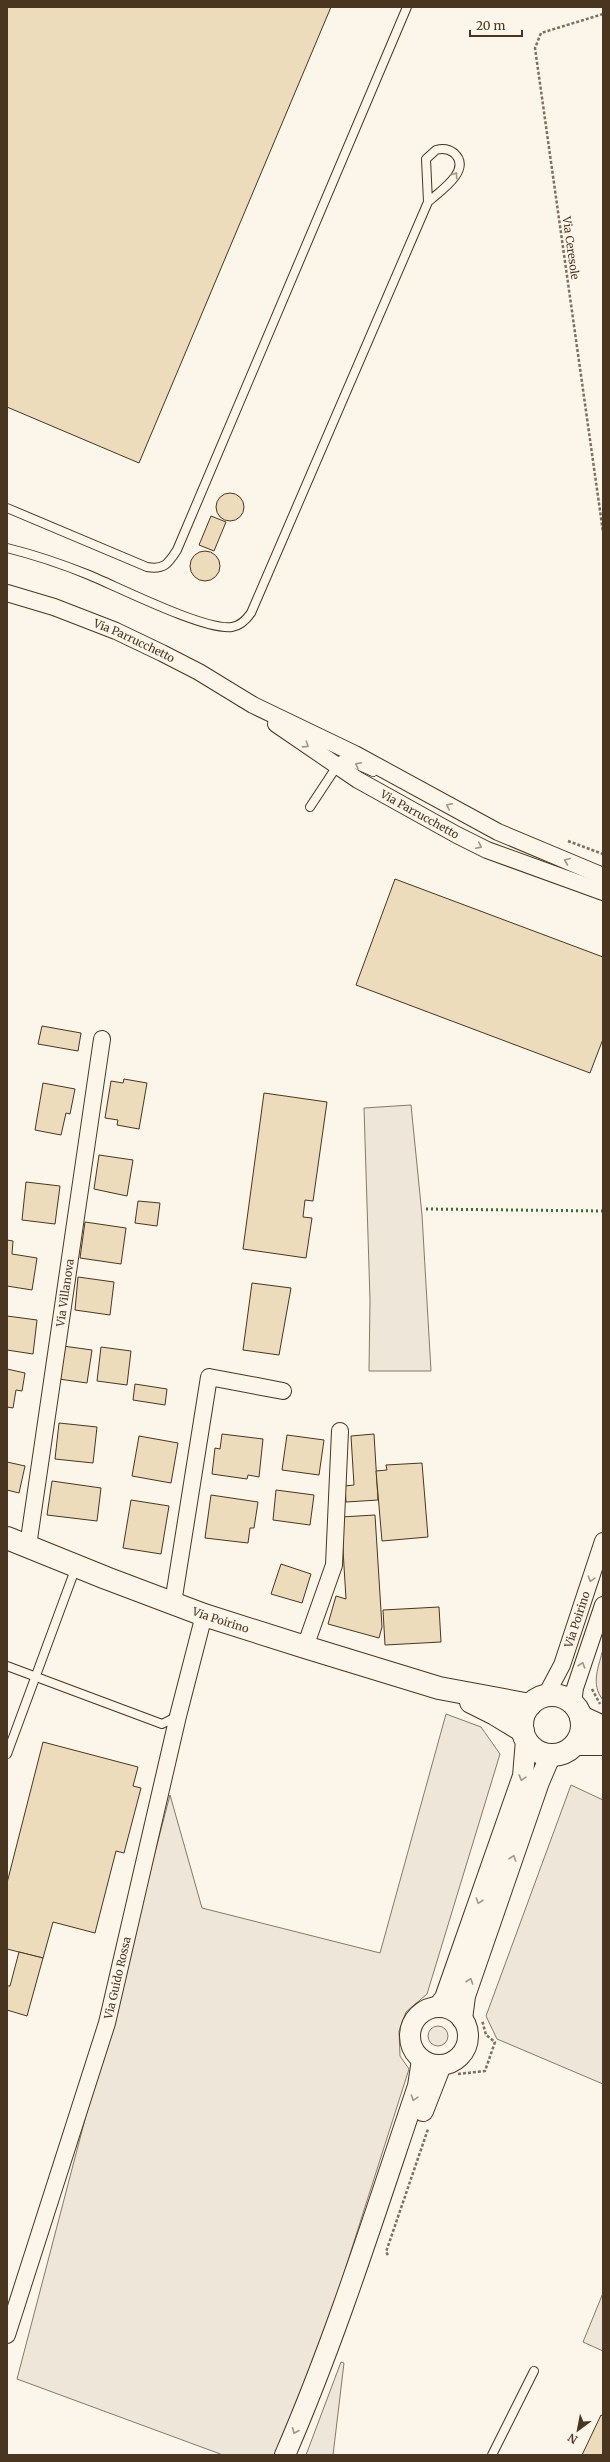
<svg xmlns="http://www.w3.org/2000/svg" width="610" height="2462" font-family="Merriweather,serif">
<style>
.green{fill:#ede6d9;stroke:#887966}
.building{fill:#ecdcbc;stroke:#4a3520}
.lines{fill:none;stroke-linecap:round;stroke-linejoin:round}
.service-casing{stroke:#4a3520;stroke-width:10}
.minor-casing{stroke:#4a3520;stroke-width:18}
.tertiary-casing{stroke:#4a3520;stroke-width:22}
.secondary-casing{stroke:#4a3520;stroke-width:24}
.path{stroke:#7f6f5c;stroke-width:2.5;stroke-dasharray:3 2;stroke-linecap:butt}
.service{stroke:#fbf6e9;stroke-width:8}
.minor{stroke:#fbf6e9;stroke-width:16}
.tertiary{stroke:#fbf6e9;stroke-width:20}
.secondary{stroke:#fbf6e9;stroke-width:22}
.hedge{stroke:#436837;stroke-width:3;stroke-dasharray:2 3;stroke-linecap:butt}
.oneway{stroke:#a29684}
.labels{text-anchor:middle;stroke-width:3;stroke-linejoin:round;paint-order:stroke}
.street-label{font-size:11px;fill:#4a3520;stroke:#fbf6e9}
</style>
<rect width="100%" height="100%" fill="#fbf6e9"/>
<g class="green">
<path d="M 411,1105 L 422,1215 L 431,1371 L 369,1371 L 370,1300 L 364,1108 Z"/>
<path d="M 603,1649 L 603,1700 C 590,1684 599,1666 603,1649 Z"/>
<path d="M 446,1714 L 481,1727 L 500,1754 L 427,1994 L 406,2012 L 399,2031 L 400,2056 L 409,2069 L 322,2342 L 278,2455 L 223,2455 L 17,2379 L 170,1795 L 202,1908 L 380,1953 Z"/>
<path d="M 571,1785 L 603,1800 L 603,2084 L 497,2039 L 486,2016 Z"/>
<circle cx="438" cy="2036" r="10"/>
<path d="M 603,2293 L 603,2351 L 583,2342 Z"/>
<path d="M 341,2362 L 344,2363 L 333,2455 L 306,2455 Z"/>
</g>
<g class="building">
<path d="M 7,7 L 331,7 L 139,463 L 7,407 Z"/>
<circle cx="230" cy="507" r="14"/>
<path d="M 211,516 L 226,522 L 214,551 L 199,545 Z"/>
<circle cx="205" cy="566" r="15"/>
<path d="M 395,879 L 603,957 L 603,1039 L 590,1073 L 356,985 Z"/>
<path d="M 42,1026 L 81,1033 L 78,1051 L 38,1044 Z"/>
<path d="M 124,1079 L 147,1083 L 139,1129 L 117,1125 L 118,1120 L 105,1118 L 111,1081 L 123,1083 Z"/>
<path d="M 43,1083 L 75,1089 L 70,1114 L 66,1113 L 61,1135 L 35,1130 Z"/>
<path d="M 264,1093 L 327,1102 L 313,1201 L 305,1200 L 303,1217 L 312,1218 L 306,1258 L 243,1249 Z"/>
<path d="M 99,1155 L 133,1160 L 127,1196 L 94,1189 Z"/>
<path d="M 26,1182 L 60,1186 L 55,1224 L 22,1220 Z"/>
<path d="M 138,1201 L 160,1203 L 157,1226 L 135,1223 Z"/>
<path d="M 85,1222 L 126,1228 L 121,1264 L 80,1258 Z"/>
<path d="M 7,1240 L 13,1241 L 12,1254 L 37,1258 L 32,1290 L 7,1286 Z"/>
<path d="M 78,1277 L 114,1282 L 110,1315 L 75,1310 Z"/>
<path d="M 252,1283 L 291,1288 L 279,1355 L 243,1350 Z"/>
<path d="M 7,1316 L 37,1320 L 33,1354 L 7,1350 Z"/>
<path d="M 63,1346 L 92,1350 L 87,1383 L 59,1379 Z"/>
<path d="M 101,1347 L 131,1351 L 127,1385 L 97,1381 Z"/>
<path d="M 7,1369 L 25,1373 L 22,1391 L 16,1390 L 13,1408 L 7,1407 Z"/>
<path d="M 135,1384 L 167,1389 L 165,1405 L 133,1400 Z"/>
<path d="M 59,1423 L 97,1427 L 93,1463 L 55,1459 Z"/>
<path d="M 222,1434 L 263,1439 L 259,1477 L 248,1475 L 247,1479 L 212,1474 L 215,1448 L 220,1449 Z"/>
<path d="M 374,1434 L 378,1500 L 346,1502 L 345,1486 L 354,1485 L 351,1436 Z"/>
<path d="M 287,1435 L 324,1440 L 319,1475 L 282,1470 Z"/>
<path d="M 139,1436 L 178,1443 L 171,1483 L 132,1476 Z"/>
<path d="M 7,1462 L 25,1466 L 19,1493 L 7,1490 Z"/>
<path d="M 422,1463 L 428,1537 L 382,1541 L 376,1471 L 387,1470 L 386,1465 Z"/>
<path d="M 52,1481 L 101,1488 L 97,1521 L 47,1515 Z"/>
<path d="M 276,1490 L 314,1495 L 310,1525 L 273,1520 Z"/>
<path d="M 211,1495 L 258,1502 L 254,1528 L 250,1528 L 248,1543 L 205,1538 Z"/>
<path d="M 131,1500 L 169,1506 L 161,1554 L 123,1548 Z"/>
<path d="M 375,1515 L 382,1627 L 379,1638 L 328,1624 L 336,1596 L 346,1599 L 341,1517 Z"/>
<path d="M 281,1564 L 311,1574 L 302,1603 L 271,1594 Z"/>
<path d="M 439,1607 L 441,1642 L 385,1645 L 383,1610 Z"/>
<path d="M 43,1742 L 138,1767 L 133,1786 L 141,1788 L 124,1853 L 116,1851 L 95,1933 L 53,1922 L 43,1958 L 7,1949 L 7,1883 Z"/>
<path d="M 19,1952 L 43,1958 L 27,2016 L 7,2010 L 7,1986 L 10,1986 Z"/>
<path d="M 601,2415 L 603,2416 L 603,2455 L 582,2455 Z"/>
</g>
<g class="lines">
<defs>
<g id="service">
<path d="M 7,508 L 147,567 C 164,570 168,564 177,550 L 407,7"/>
<path d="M 7,548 C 35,555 62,564 89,575 C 118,587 205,631 232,627 C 240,626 246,620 251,613 L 428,202 L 426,159 L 436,150 C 443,148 449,149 454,153 C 473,170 439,192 428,202"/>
<path d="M 310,807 L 341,760 L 344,759 L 373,772"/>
<path d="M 7,1666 L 162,1724 L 178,1716"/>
<path d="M 7,1754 L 76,1567"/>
<path d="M 492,2455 L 534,2371"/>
</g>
<g id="minor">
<path id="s1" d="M 7,593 L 54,607 L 116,631 L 162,653 L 199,672 L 253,705 L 355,754 L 498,832 L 603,876"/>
<path id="s2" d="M 276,724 L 358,780 L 457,835 L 487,850 L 603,892"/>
<path id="s3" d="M 28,1546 L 102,1039"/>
<path d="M 173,1603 L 209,1377 L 283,1391"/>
<path d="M 305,1647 L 334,1565 L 340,1431"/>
<path id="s4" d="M 546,1695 L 562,1665 L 603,1541"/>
<path d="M 573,1703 L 575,1688 L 603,1605"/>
<path id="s5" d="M 7,2335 L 107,2023 L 178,1716 L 204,1615"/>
</g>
<g id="tertiary">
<path d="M 438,2007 L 445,1998 L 523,1776 L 526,1740"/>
<circle cx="439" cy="2036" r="29"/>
<path d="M 462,2019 L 465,1996 L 539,1782 L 548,1761 L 554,1754"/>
<path d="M 423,2111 L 441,2065"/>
<path d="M 285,2455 C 337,2335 376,2210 418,2086 L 422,2060"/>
</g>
<g id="secondary">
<path id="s6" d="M 7,1538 L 106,1578 L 204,1615 L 305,1647 L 439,1688 L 530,1705"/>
<circle cx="552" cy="1725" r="30"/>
<path d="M 471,1702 L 495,1714 L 523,1731"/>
<path d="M 581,1717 L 603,1727"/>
<path d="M 576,1744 L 603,1744"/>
</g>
</defs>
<use href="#service" class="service-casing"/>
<use href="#minor" class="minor-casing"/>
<use href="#tertiary" class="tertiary-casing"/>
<use href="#secondary" class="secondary-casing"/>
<g class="path">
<path d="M 603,14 L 541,33 L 535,48 L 603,532"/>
<path d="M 568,841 L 603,854"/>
<path d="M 592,1689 L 600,1704"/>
<path d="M 458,2074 L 485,2071 L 495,2042 L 486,2035 L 482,2020"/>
<path d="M 388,2255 L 386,2252 L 428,2129"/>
</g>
<use href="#service" class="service"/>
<use href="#minor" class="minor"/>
<use href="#tertiary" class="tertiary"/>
<use href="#secondary" class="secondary"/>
<path class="hedge" d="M 426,1209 L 603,1211"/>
</g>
<defs><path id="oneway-chevron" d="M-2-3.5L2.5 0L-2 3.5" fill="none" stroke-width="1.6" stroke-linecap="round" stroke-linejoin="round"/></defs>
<g class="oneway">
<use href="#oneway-chevron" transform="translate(455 175) rotate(-56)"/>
<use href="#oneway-chevron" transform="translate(306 745) rotate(33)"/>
<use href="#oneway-chevron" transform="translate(358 765) rotate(-153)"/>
<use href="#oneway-chevron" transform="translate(449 806) rotate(-153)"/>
<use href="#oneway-chevron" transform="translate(479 846) rotate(27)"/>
<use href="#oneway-chevron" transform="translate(567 861) rotate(-157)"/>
<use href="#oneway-chevron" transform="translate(591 1579) rotate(108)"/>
<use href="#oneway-chevron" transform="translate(582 1665) rotate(-71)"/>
<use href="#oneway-chevron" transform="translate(522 1778) rotate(106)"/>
<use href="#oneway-chevron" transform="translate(513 1858) rotate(-71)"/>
<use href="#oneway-chevron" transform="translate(479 1901) rotate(109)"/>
<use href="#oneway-chevron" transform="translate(470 1981) rotate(-71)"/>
<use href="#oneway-chevron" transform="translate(414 2098) rotate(108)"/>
<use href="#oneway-chevron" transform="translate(295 2431) rotate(113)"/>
</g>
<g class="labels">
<g class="street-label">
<text transform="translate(571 248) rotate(82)" y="4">Via Ceresole</text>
<text dy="4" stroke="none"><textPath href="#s1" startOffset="136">Via Parrucchetto</textPath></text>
<text dy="4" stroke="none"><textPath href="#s2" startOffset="170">Via Parrucchetto</textPath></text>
<text dy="4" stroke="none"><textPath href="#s3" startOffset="256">Via Villanova</textPath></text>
<text dy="4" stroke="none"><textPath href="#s6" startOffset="229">Via Poirino</textPath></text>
<text dy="4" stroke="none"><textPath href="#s4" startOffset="82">Via Poirino</textPath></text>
<text dy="4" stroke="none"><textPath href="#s5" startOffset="374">Via Guido Rossa</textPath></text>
</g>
</g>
<rect width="610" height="2462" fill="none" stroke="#4a3520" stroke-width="16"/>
<g transform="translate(578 2430) rotate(212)" stroke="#fbf6e9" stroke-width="3" paint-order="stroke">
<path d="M0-3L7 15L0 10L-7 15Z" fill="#4a3520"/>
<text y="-6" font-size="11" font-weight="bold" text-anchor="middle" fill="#4a3520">N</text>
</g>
<path d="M470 30v6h52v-6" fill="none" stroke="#4a3520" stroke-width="2"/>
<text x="476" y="30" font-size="12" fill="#4a3520" stroke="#fbf6e9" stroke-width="3" paint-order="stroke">20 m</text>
</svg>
